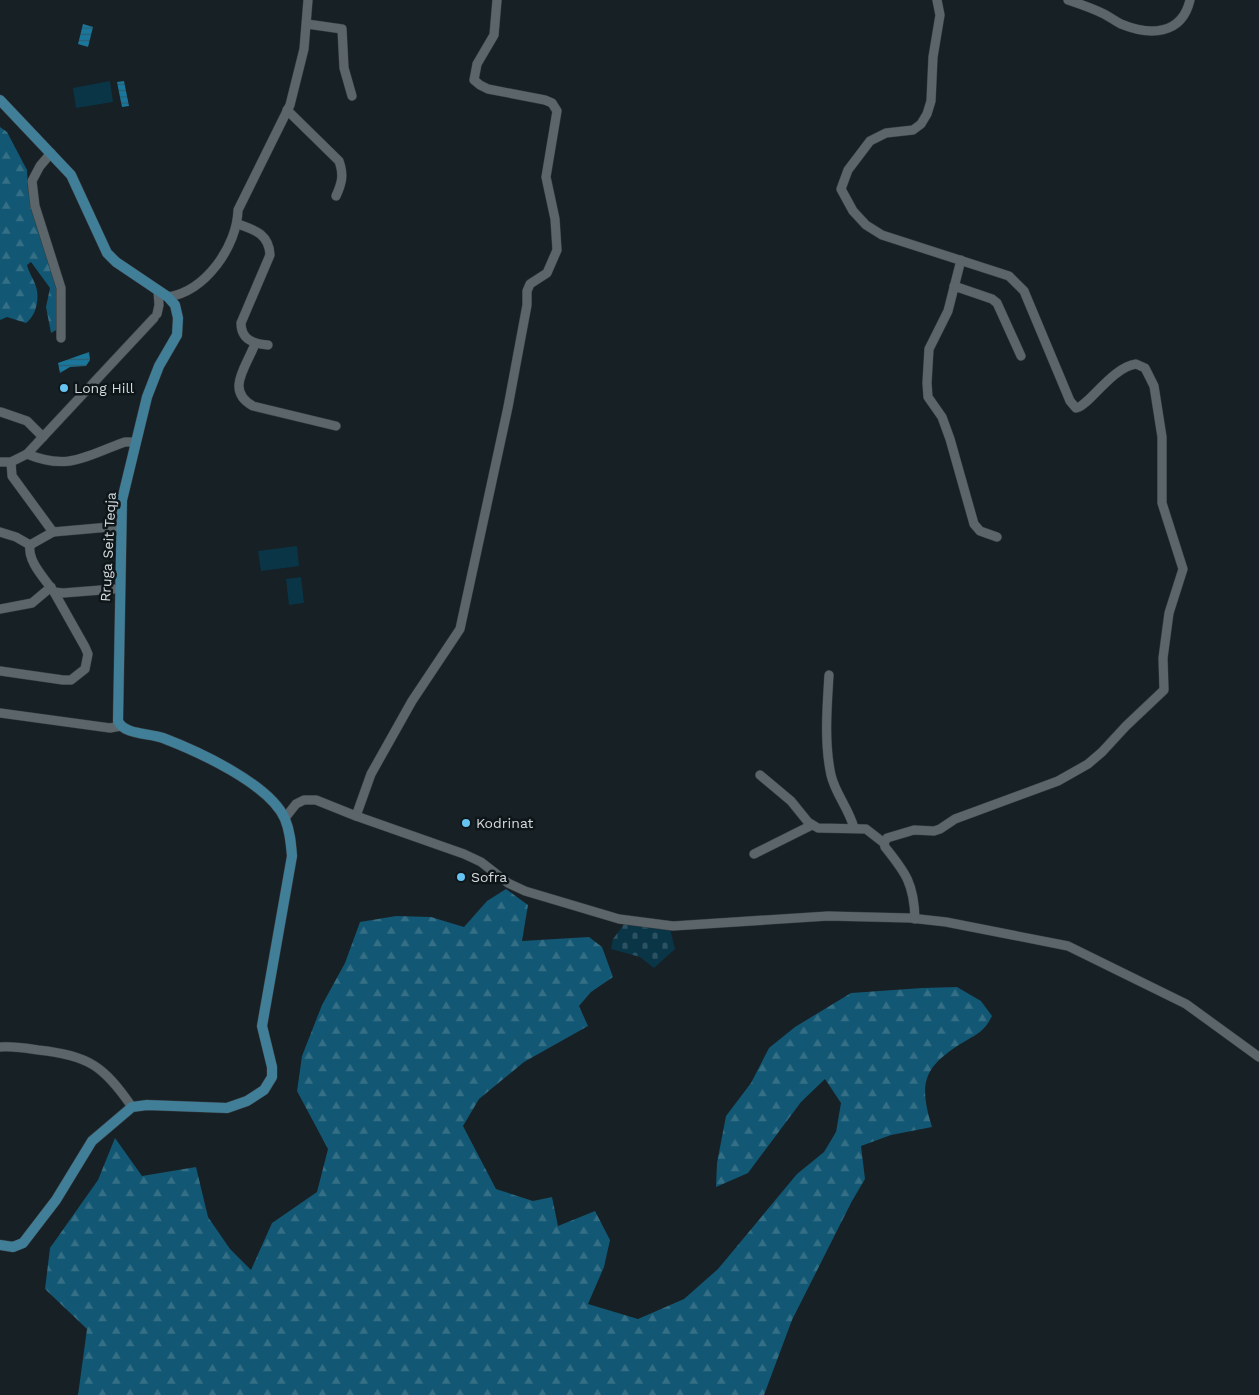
<svg xmlns="http://www.w3.org/2000/svg" width="1259" height="1395" font-family="'Work Sans',sans-serif">
<style>
.forest{fill:url(#forest-firs)}
.cemetery{fill:url(#cemetery-stones)}
.pitch{fill:#093547}
.water{fill:url(#water-rules)}
.lines{fill:none;stroke-linecap:round;stroke-linejoin:round}
.minor-casing{stroke:#363b3f;stroke-width:10}
.major-casing{stroke:#363b3f;stroke-width:11}
.minor{stroke:#5b656a;stroke-width:9}
.major{stroke:#417e98;stroke-width:10}
.poi-dot{fill:#67c4f0;stroke:#0e161a;stroke-width:2}
.labels{text-anchor:middle;stroke-width:5;stroke-linejoin:round;paint-order:stroke}
.poi-label{font-size:14px;fill:#d5dadd;stroke:#0e161a;text-anchor:start}
.street-label{font-size:14px;fill:#d5dadd;stroke:#0e161a}
</style>
<defs>
<pattern id="forest-firs" width="22" height="20" patternUnits="userSpaceOnUse" patternTransform="scale(1.25)"><rect width="22" height="20" fill="#125773"/><path d="M5 1l3.5 6h-7zM16 11l3.5 6h-7z" fill="#346f86"/></pattern>
<pattern id="cemetery-stones" width="16" height="16" patternUnits="userSpaceOnUse" patternTransform="scale(1.25)"><rect width="16" height="16" fill="#093547"/><path d="M2 7V4a2 2 0 0 1 4 0v3zM10 15v-3a2 2 0 0 1 4 0v3z" fill="#2c5261"/></pattern>
<pattern id="water-rules" width="6" height="5" patternUnits="userSpaceOnUse" patternTransform="scale(1.25)"><rect width="6" height="5" fill="#1a769b"/><path d="M0 2.5h6" fill="none" stroke="#2b5e73"/></pattern>
</defs>
<rect width="100%" height="100%" fill="#172024"/>
<g class="forest">
<path d="M 0,127 L 7,132 L 27,170 L 28,190 L 58,289 L 58,329 L 51,333 L 46,307 L 50,288 L 31,262 L 27,265 C 29,274 36,282 37,291 C 39,302 35,317 26,323 L 7,317 L 0,320 Z"/>
<path d="M 506,889 L 528,905 L 522,941 L 589,937 L 602,947 L 613,977 L 591,992 L 579,1006 L 588,1026 L 524,1062 L 479,1099 L 463,1126 L 496,1189 L 533,1201 L 552,1197 L 558,1226 L 595,1211 L 610,1240 L 604,1267 L 588,1304 L 638,1319 L 684,1299 L 718,1269 L 797,1174 L 824,1152 L 836,1132 L 841,1103 L 825,1079 L 801,1102 L 748,1173 L 716,1187 L 717,1163 L 726,1116 L 751,1083 L 769,1048 L 795,1027 L 851,993 L 922,988 L 957,987 L 981,1001 L 992,1016 C 984,1032 977,1034 962,1043 C 922,1068 919,1084 932,1127 L 891,1135 L 861,1146 L 865,1179 L 852,1201 L 792,1320 L 764,1395 L 78,1395 L 87,1329 L 45,1289 L 50,1248 L 98,1180 L 115,1138 L 142,1176 L 196,1167 L 208,1217 L 230,1249 L 251,1270 L 272,1223 L 317,1192 L 328,1149 L 297,1091 L 302,1056 L 322,1005 L 345,963 L 360,922 L 396,916 L 431,917 L 464,927 L 487,901 Z"/>
</g>
<path class="cemetery" d="M 625,923 L 670,929 L 675,949 L 654,968 L 640,957 L 611,949 L 613,939 Z"/>
<g class="pitch">
<path d="M 110,81 L 113,102 L 76,108 L 73,88 Z"/>
<path d="M 297,546 L 299,566 L 261,571 L 258,551 Z"/>
<path d="M 301,577 L 304,603 L 289,605 L 286,579 Z"/>
</g>
<g class="water">
<path d="M 83,24 L 93,27 L 88,47 L 78,44 Z"/>
<path d="M 124,81 L 129,106 L 122,107 L 117,82 Z"/>
<path d="M 89,352 L 90,360 L 86,366 L 70,367 L 60,373 L 58,363 Z"/>
</g>
<g class="lines">
<defs>
<g id="minor">
<path d="M 1068,0 C 1080,4 1092,8 1104,14 C 1110,17 1115,21 1121,24 C 1150,36 1182,35 1190,0"/>
<path d="M 307,24 L 342,29 L 344,68 L 352,96"/>
<path d="M 287,110 L 339,161 C 344,175 342,183 336,196"/>
<path d="M 51,153 L 40,166 L 32,181 L 35,206 L 61,288 L 61,338"/>
<path d="M 238,224 C 255,230 269,234 270,255 L 241,323 C 241,340 254,344 268,345"/>
<path d="M 961,260 L 948,311 L 929,349 L 927,383 L 928,397 L 942,417 L 950,439 L 974,524 L 980,531 L 997,537"/>
<path d="M 954,286 L 992,299 L 997,303 L 1021,356"/>
<path d="M 168,297 C 206,291 237,246 238,210 L 290,105 L 304,49 L 308,0"/>
<path d="M 157,314 L 159,305 L 158,291"/>
<path d="M 255,344 C 246,367 225,391 253,406 L 336,426"/>
<path d="M 1,412 L 27,421 L 43,437"/>
<path d="M 27,454 C 69,471 85,456 125,442 L 135,442"/>
<path d="M 0,462 L 11,462 L 27,454 L 154,318"/>
<path d="M 11,462 L 12,476 L 53,532 L 121,526"/>
<path d="M 0,532 L 16,537 L 30,545 L 53,532"/>
<path d="M 30,545 C 27,561 45,579 54,592 L 63,593 L 114,589"/>
<path d="M 0,609 L 32,603 L 51,587"/>
<path d="M 0,671 L 63,680 L 71,680 L 85,669 L 88,654 L 85,647 L 54,592"/>
<path d="M 829,675 C 827,707 824,743 831,775 C 835,793 849,809 854,828"/>
<path d="M 0,713 L 110,728 L 121,726"/>
<path d="M 760,775 L 791,801 L 808,822 L 818,828 L 866,829 L 884,843"/>
<path d="M 356,816 L 371,774 L 412,701 L 460,629 L 508,407 L 527,305 L 527,291 L 530,284 L 547,273 L 557,250 L 555,219 L 546,177 L 557,111 L 552,103 L 545,100 L 488,89 L 480,85 L 474,80 L 477,64 L 494,35 L 497,0"/>
<path d="M 285,818 L 296,804 L 304,800 L 316,800 L 356,816 L 464,854 L 481,862 L 508,883 L 525,891 L 619,919 L 673,926 L 828,916 L 910,918 L 946,922 L 1068,946 L 1186,1004 L 1259,1057"/>
<path d="M 754,854 L 812,825"/>
<path d="M 915,919 C 914,884 906,873 885,847 L 884,843 L 887,838 L 914,830 L 934,831 L 940,829 L 955,819 L 1058,781 L 1088,764 L 1102,752 L 1126,726 L 1164,690 L 1163,658 L 1169,613 L 1183,569 L 1162,503 L 1162,437 L 1154,386 L 1145,368 L 1136,364 C 1112,367 1088,407 1076,408 L 1070,401 L 1024,291 L 1009,276 L 882,235 L 866,225 L 853,211 L 841,189 L 848,170 L 870,141 L 886,133 L 913,130 L 921,124 L 927,114 L 931,101 L 933,57 L 940,15 L 937,0"/>
<path d="M 0,1047 C 14,1046 25,1048 38,1050 C 88,1055 104,1066 132,1107"/>
</g>
<path id="major" d="M 0,100 L 71,175 L 107,253 L 116,262 L 168,297 L 175,305 L 178,318 L 177,335 L 159,366 L 147,397 L 122,500 L 118,721 C 124,735 150,733 163,738 C 197,751 270,784 285,819 C 290,831 291,843 292,856 L 262,1026 L 272,1067 L 272,1077 L 264,1090 L 247,1101 L 227,1108 L 147,1105 L 132,1107 L 92,1141 L 56,1200 L 23,1243 L 13,1247 L 0,1245"/>
</defs>
<use href="#minor" class="minor-casing"/>
<use href="#major" class="major-casing"/>
<use href="#minor" class="minor"/>
<use href="#major" class="major"/>
</g>
<g class="poi-dot">
<circle cx="64" cy="388" r="5"/>
<circle cx="466" cy="823" r="5"/>
<circle cx="461" cy="877" r="5"/>
</g>
<g class="labels">
<g class="poi-label">
<text x="74" y="393">Long Hill</text>
<text x="476" y="828">Kodrinat</text>
<text x="471" y="882">Sofra</text>
</g>
<g class="street-label">
<text transform="translate(108 547) rotate(-87)" y="5">Rruga Seit Teqja</text>
</g>
</g>
</svg>
